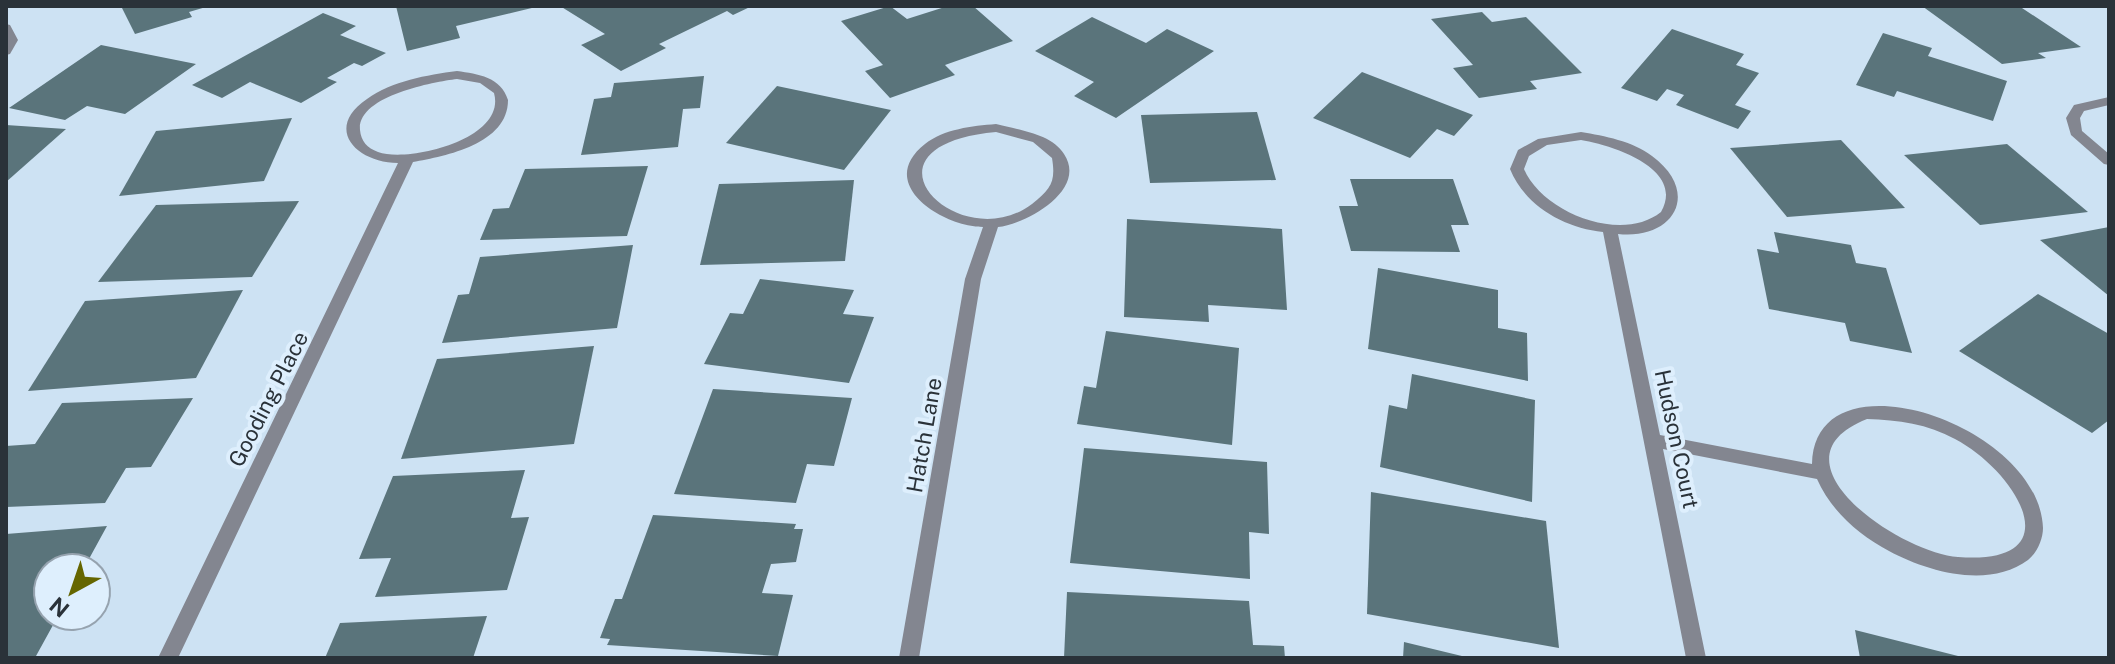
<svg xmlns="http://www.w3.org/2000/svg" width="2115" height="664" font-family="'Public Sans',sans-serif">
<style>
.building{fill:#5a747b}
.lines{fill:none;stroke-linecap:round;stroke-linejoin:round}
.street{fill:#838690;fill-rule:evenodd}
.labels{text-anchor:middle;stroke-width:8;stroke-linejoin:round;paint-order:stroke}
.street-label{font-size:22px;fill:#2a3239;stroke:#deeffd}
</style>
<rect width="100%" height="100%" fill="#cde2f3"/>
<g class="building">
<path d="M 121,6 L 206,6 L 206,7 L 189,12 L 192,17 L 135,34 Z"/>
<path d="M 396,6 L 536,6 L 536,7 L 456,26 L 460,38 L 407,51 Z"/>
<path d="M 560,6 L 752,6 L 733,15 L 727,11 L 659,44 L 666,48 L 621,71 L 581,45 L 605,34 Z"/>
<path d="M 890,6 L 907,19 L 948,6 L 973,6 L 1013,41 L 945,65 L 955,75 L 890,98 L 865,71 L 883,65 L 841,21 Z"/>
<path d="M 1922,6 L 2019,6 L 2081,47 L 2038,53 L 2046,58 L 2002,64 Z"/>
<path d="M 1482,12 L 1492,22 L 1526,17 L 1582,73 L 1530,81 L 1537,89 L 1479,98 L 1453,68 L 1473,65 L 1431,19 Z"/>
<path d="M 323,13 L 356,26 L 340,35 L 386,53 L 362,66 L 354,63 L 327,78 L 337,82 L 301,103 L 250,82 L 222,98 L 192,85 Z"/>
<path d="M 1092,17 L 1146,43 L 1167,29 L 1214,51 L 1116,118 L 1074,96 L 1094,82 L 1035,51 Z"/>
<path d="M 1672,29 L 1744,54 L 1736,65 L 1759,73 L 1735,105 L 1751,111 L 1738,129 L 1676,105 L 1684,95 L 1667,89 L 1657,101 L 1621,88 Z"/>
<path d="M 1883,33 L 1932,48 L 1928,56 L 2007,81 L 1993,121 L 1897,91 L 1894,97 L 1856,85 Z"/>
<path d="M 101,45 L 196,64 L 125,114 L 87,106 L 65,120 L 9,108 Z"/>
<path d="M 1362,72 L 1473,115 L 1454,136 L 1437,129 L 1410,158 L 1313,118 Z"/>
<path d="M 704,76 L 700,108 L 683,109 L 678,147 L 581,155 L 594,99 L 611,97 L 614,83 Z"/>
<path d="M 777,86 L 891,110 L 844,170 L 726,143 Z"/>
<path d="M 1257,112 L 1276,180 L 1150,183 L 1141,115 Z"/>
<path d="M 292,118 L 264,181 L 119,196 L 156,131 Z"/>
<path d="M 6,125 L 66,129 L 6,182 Z"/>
<path d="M 1841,140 L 1905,208 L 1787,217 L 1730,148 Z"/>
<path d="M 2007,144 L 2088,212 L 1980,225 L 1904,155 Z"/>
<path d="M 648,166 L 627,236 L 480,240 L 493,209 L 509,208 L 525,169 Z"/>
<path d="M 1350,179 L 1453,179 L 1469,225 L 1451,225 L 1460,252 L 1351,251 L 1339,206 L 1358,206 Z"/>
<path d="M 854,180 L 845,261 L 700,265 L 719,184 Z"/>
<path d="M 299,201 L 252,277 L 98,282 L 156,205 Z"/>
<path d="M 1127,219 L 1282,229 L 1287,310 L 1208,305 L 1209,322 L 1124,317 Z"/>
<path d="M 2109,227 L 2109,296 L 2040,240 Z"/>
<path d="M 1774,232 L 1851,245 L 1856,263 L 1886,268 L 1912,353 L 1850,341 L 1845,323 L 1769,309 L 1757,249 L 1779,253 Z"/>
<path d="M 633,245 L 617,328 L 442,343 L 458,295 L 469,294 L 480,257 Z"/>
<path d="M 1378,268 L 1498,290 L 1498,328 L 1527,333 L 1528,381 L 1368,349 Z"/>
<path d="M 760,279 L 854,290 L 843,314 L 874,317 L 849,383 L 704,364 L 730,313 L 743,314 Z"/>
<path d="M 243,290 L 196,378 L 28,391 L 85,301 Z"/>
<path d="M 2038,294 L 2109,334 L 2109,420 L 2092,433 L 1959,351 Z"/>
<path d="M 1106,331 L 1239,348 L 1232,445 L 1077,424 L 1084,386 L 1096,388 Z"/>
<path d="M 594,346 L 574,444 L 401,459 L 437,359 Z"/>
<path d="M 1412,374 L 1535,400 L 1532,502 L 1380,467 L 1389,405 L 1407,409 Z"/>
<path d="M 713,389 L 852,398 L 834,466 L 807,464 L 796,503 L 674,494 Z"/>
<path d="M 193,398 L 151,467 L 126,468 L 105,503 L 6,507 L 6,446 L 35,444 L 62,403 Z"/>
<path d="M 1084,448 L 1267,462 L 1269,534 L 1249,532 L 1250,579 L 1070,563 Z"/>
<path d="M 525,470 L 511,518 L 529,517 L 507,590 L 375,597 L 391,558 L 359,559 L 393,476 Z"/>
<path d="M 1371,492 L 1546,521 L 1559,648 L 1367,614 Z"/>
<path d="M 653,515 L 796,524 L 794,529 L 803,529 L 796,562 L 771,564 L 762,593 L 793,595 L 778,656 L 607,645 L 610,639 L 600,638 L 615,599 L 622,599 Z"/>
<path d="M 107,526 L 84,568 L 48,568 L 48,616 L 58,616 L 36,656 L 6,658 L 6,534 Z"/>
<path d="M 1067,592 L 1249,601 L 1253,645 L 1284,646 L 1285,658 L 1064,658 Z"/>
<path d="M 487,616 L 473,658 L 325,658 L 340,623 Z"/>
<path d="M 1855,630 L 1962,657 L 1962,658 L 1860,658 Z"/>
<path d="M 1404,642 L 1466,657 L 1466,658 L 1403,658 Z"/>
</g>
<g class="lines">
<g class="street">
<path d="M 6,24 L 10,25 L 18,40 L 10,54 L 6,55 Z"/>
<path d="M 457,71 C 478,74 501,77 508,100 C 508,144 446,156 413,162 L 178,658 L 158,658 L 398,163 C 357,163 323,129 367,99 C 392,81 427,75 457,71 ZM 457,79 L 480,83 L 494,93 C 507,139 409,163 378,152 C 367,148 361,141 360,130 C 357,96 433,82 457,79 Z"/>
<path d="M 2109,97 L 2109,105 L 2084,111 L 2080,118 L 2082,131 L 2109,154 L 2109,165 L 2104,164 L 2071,135 L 2066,118 L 2074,105 Z"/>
<path d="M 996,124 C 1018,130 1051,133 1064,154 C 1088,190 1026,224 998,227 L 981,279 L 919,658 L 899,658 L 965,279 L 983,227 C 943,227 874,184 925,144 C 944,129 972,126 996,124 ZM 996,132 L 1033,142 L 1052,158 C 1056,182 1051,189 1032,204 C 959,259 846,146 996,132 Z"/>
<path d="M 1581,132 C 1605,136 1632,141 1652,156 C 1701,192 1675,240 1618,234 L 1660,435 L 1812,464 C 1814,349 2039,423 2043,528 C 2043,539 2037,553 2028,560 C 1989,589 1928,572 1889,551 C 1859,535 1831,511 1817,479 L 1663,449 L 1706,658 L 1686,658 L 1603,232 C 1564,228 1525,206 1510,169 L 1518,150 L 1538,139 ZM 1581,140 C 1611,145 1686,168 1661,212 C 1621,244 1542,212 1524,169 L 1529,156 L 1547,145 ZM 1867,419 C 1898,420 1928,424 1955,439 C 2016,471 2075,566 1958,557 C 1900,553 1763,460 1867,419 Z"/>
</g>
</g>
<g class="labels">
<g class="street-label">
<text transform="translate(268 399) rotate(-63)" y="8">Gooding Place</text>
<text transform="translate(924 435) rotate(-80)" y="8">Hatch Lane</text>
<text transform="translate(1677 439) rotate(78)" y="8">Hudson Court</text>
</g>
</g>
<rect width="2115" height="664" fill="none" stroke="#2a3239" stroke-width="16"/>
<g transform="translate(72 592) rotate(220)"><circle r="38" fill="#deeffd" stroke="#96a3af" stroke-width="2"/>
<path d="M0-6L14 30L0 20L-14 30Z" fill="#656600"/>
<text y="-12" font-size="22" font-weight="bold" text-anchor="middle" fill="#2a3239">N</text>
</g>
</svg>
